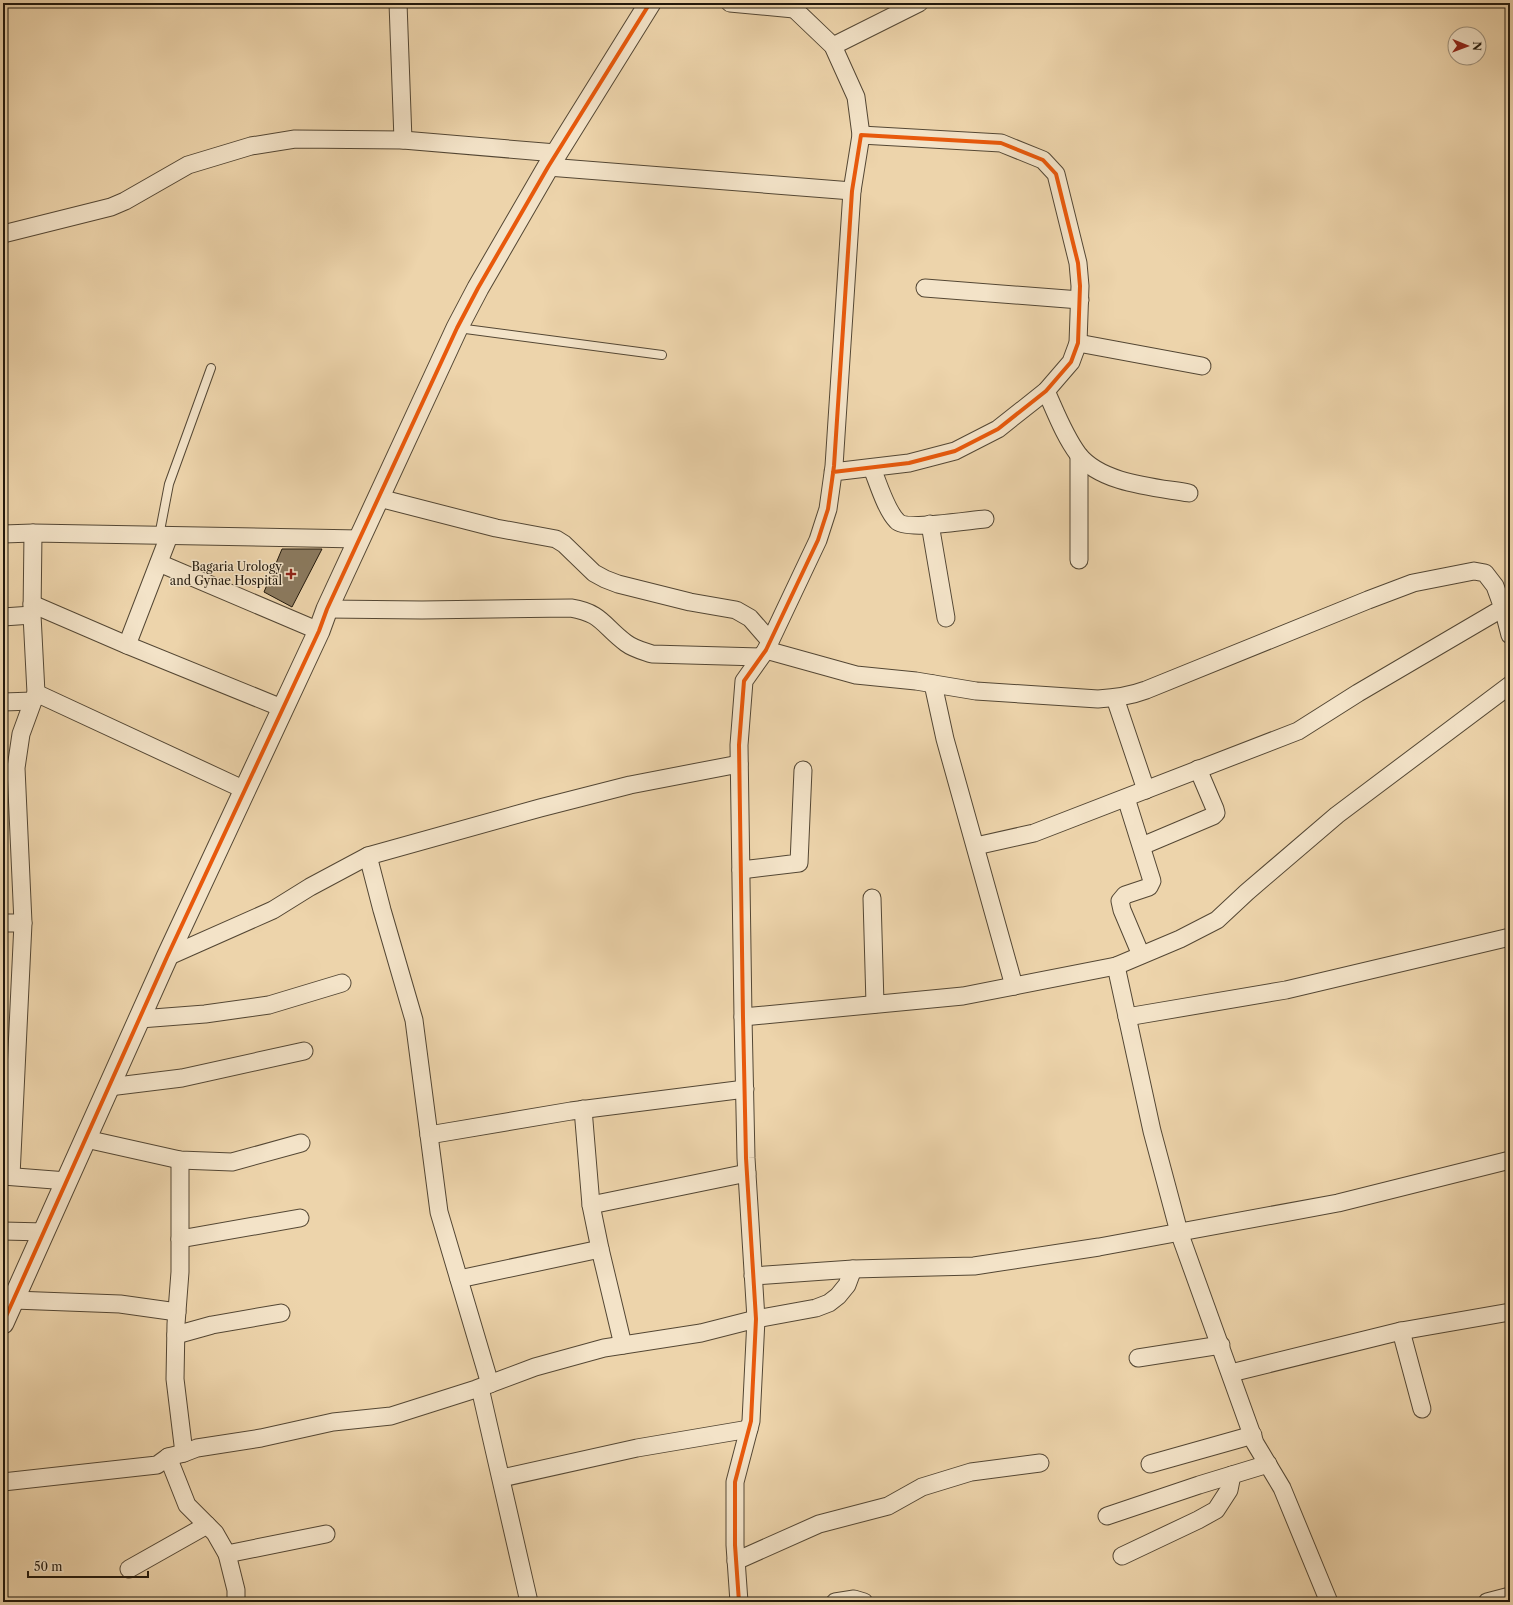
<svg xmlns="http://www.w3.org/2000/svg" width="1513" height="1605" font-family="'Libre Caslon Text',serif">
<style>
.building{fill:#8b7a5f;stroke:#21180c}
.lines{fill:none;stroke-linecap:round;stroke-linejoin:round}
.service-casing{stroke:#544734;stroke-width:10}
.minor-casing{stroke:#544734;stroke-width:19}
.tertiary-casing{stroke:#544734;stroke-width:23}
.service{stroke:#f3e3c8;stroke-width:8}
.minor{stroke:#f3e3c8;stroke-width:17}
.tertiary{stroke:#f3e3c8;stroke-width:21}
.cycleway-casing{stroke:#f3e3c8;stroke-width:6}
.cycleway{stroke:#e8590c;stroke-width:4}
.poi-dot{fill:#8f2418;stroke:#f3e3c8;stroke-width:1.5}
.labels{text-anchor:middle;stroke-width:3;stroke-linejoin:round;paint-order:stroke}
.poi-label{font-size:12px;fill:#21180c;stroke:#f3e3c8;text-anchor:end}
</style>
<rect width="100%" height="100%" fill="#edd4ab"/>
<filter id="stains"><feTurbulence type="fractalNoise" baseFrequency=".005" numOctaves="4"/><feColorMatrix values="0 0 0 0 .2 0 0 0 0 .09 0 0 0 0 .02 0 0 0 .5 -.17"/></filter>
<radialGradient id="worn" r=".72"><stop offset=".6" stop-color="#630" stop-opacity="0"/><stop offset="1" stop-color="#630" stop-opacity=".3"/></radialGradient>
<path class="building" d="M 282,549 L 322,549 L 292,607 L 264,592 Z"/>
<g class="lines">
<defs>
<g id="service">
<path d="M 458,328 L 662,355"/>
<path d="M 159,536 L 169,484 L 211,368"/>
</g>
<g id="minor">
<path d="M 398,3 L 403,140"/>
<path d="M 730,3 L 794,9"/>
<path d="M 788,3 L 833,46 L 856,97 L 861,135"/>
<path d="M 833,46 L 919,3"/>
<path d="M 548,167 L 852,191"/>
<path d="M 3,234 L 111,207 L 125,201 L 188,165 L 251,146 L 295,139 L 403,140 L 556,153"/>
<path d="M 925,288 L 1080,300"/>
<path d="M 1078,343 L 1202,366"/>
<path d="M 1046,391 C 1056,413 1064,435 1078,454 C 1101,484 1155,487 1189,493"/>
<path d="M 872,468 C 878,483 886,510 897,521 C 906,531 970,520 985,519"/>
<path d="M 379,498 L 496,528 L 556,539 L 564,544 L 594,573 L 605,579 L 618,584 L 690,602 L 736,610 L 750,618 L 770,641"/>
<path d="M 930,524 L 946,618"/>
<path d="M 3,534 L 33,533 L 359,539"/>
<path d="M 1079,560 L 1079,456"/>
<path d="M 159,563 L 319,631"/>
<path d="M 32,604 L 127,645 L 282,708"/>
<path d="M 1510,604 L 1503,608 L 1510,635"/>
<path d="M 327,609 L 422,610 L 571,608 C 602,613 603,626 626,643 C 634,649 643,651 652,654 L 760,657"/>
<path d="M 3,617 L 32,615"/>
<path d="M 127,645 L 169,536"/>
<path d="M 766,650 L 856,675 L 916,681 L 976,691 L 1098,699 C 1115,698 1130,696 1146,690 L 1368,600 L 1413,583 L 1474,571 L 1485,573 L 1495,586 L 1503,608 L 1358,693 L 1298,731 L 1034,833 L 976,846"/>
<path d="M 933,684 L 945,739 L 1014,986"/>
<path d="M 36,693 L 245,790"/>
<path d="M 1115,698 L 1146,790"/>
<path d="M 3,702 L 33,701"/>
<path d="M 1126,798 L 1152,881 L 1149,887 L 1125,895 L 1120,901 L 1122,910 L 1141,955"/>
<path d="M 1142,846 L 1213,816 L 1216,813 L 1215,809 L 1198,769"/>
<path d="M 368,856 L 382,910 L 414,1020 L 439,1212 L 490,1384"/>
<path d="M 741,870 L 799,863 L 803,770"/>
<path d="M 872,898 L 875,1004"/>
<path d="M 3,923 L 23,923"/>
<path d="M 167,957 L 273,910 L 310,887 L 368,856 L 540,808 L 630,785 L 739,764"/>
<path d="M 1116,966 L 1152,1131 L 1179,1232 L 1255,1443 L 1282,1488 L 1329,1602"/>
<path d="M 743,1017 L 963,996 L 1116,966 L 1180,939 L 1217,920 L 1247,892 L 1337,815 L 1510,685"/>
<path d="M 1127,1017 L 1286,990 L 1510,937"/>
<path d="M 140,1019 L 205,1014 L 269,1005 L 342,983"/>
<path d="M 109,1087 L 182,1078 L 304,1051"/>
<path d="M 583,1109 L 591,1205 L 600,1249"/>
<path d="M 429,1135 L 571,1111 L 745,1089"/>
<path d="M 86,1139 L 180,1160 L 232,1162 L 301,1143"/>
<path d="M 180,1160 L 180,1272 L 176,1324 L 175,1379 L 184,1453"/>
<path d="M 3,1176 L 67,1181"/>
<path d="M 11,1176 L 23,923 L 16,768 L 21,734 L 36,693 L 32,615 L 33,533"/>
<path d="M 591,1205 L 747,1173"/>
<path d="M 3,1231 L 45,1232"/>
<path d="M 180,1239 L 300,1218"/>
<path d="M 753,1276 L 853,1269 L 974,1266 L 1099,1247 L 1338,1203 L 1510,1160"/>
<path d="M 459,1279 L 600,1249 L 623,1345"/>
<path d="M 14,1300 L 120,1304 L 177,1312"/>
<path d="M 1401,1331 L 1422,1409"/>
<path d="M 176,1335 L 212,1325 L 281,1313"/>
<path d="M 1138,1358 L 1221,1345"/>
<path d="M 1231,1373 L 1401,1331 L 1510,1312"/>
<path d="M 480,1388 L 529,1602"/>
<path d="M 168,1457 L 187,1505 L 215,1533 L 227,1554 L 236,1590 L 236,1602"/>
<path d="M 1150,1464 L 1253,1435"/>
<path d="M 502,1478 L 637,1448 L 749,1429"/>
<path d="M 3,1482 L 157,1465 L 168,1457 L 184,1453 L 197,1448 L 261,1438 L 333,1422 L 391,1416 L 476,1389 L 535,1367 L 604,1348 L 701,1333 L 756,1319 L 816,1308 L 829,1303 L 838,1296 L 847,1285 L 853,1269"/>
<path d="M 1107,1516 L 1199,1485 L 1268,1464"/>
<path d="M 227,1554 L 326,1534"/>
<path d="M 1122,1556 L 1198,1520 L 1216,1510 L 1229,1490 L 1232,1475"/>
<path d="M 736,1561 L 819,1524 L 888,1506 L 922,1487 L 971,1472 L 1040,1463"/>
<path d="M 129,1569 L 207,1525"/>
<path d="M 739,1602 L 735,1545 L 735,1482 L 751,1421 L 756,1319 L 746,1158 L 743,1017 L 739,745 L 744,681 L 766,650 L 818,540 L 828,509 L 834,466 L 852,191 L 861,135 L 1001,143 L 1043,160 L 1056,174 L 1078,263 L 1080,286 L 1078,343 L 1071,362 L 1046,391 L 998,429 L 955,451 L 909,463 L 833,472"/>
<path d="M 835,1602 L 854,1599 L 864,1602"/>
<path d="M 1487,1602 L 1510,1596"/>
</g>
<path id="tertiary" d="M 3,1323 L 167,957 L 319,631 L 327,609 L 457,328 L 478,288 L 548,167 L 650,3"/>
</defs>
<use href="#service" class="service-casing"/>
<use href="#minor" class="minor-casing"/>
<use href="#tertiary" class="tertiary-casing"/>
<use href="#service" class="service"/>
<use href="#minor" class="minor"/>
<use href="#tertiary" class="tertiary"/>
<defs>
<g id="cycleway">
<path d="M 3,1323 L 167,957 L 319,631 L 327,609 L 457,328 L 478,288 L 548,167 L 650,3"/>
<path d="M 739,1602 L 735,1545 L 735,1482 L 751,1421 L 756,1319 L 746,1158 L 743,1017 L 739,745 L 744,681 L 766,650 L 818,540 L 828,509 L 834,466 L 852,191 L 861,135 L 1001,143 L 1043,160 L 1056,174 L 1078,263 L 1080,286 L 1078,343 L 1071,362 L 1046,391 L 998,429 L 955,451 L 909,463 L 833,472"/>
</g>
</defs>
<use href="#cycleway" class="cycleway-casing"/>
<use href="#cycleway" class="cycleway"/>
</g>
<path class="poi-dot" d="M289 568h4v4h4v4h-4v4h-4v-4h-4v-4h4z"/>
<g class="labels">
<g class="poi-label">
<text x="282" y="571">Bagaria Urology<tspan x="282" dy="14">and Gynae Hospital</tspan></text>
</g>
</g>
<rect width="1513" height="1605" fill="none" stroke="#edd4ab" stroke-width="16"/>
<rect x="4" y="4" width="1505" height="1597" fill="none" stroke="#21180c" stroke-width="2"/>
<rect x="8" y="8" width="1497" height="1589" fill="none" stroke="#21180c"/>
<g transform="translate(1467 46) rotate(91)"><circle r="19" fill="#f3e3c8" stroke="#9f927d"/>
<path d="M0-3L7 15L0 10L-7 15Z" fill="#8f2418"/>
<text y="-6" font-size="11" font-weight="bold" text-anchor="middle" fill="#21180c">N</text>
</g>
<path d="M28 1571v6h120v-6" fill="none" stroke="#21180c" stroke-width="2"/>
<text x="34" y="1571" font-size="12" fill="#21180c" stroke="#f3e3c8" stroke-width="3" paint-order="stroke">50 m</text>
<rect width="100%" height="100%" filter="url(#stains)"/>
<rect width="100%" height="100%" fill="url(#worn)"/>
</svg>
